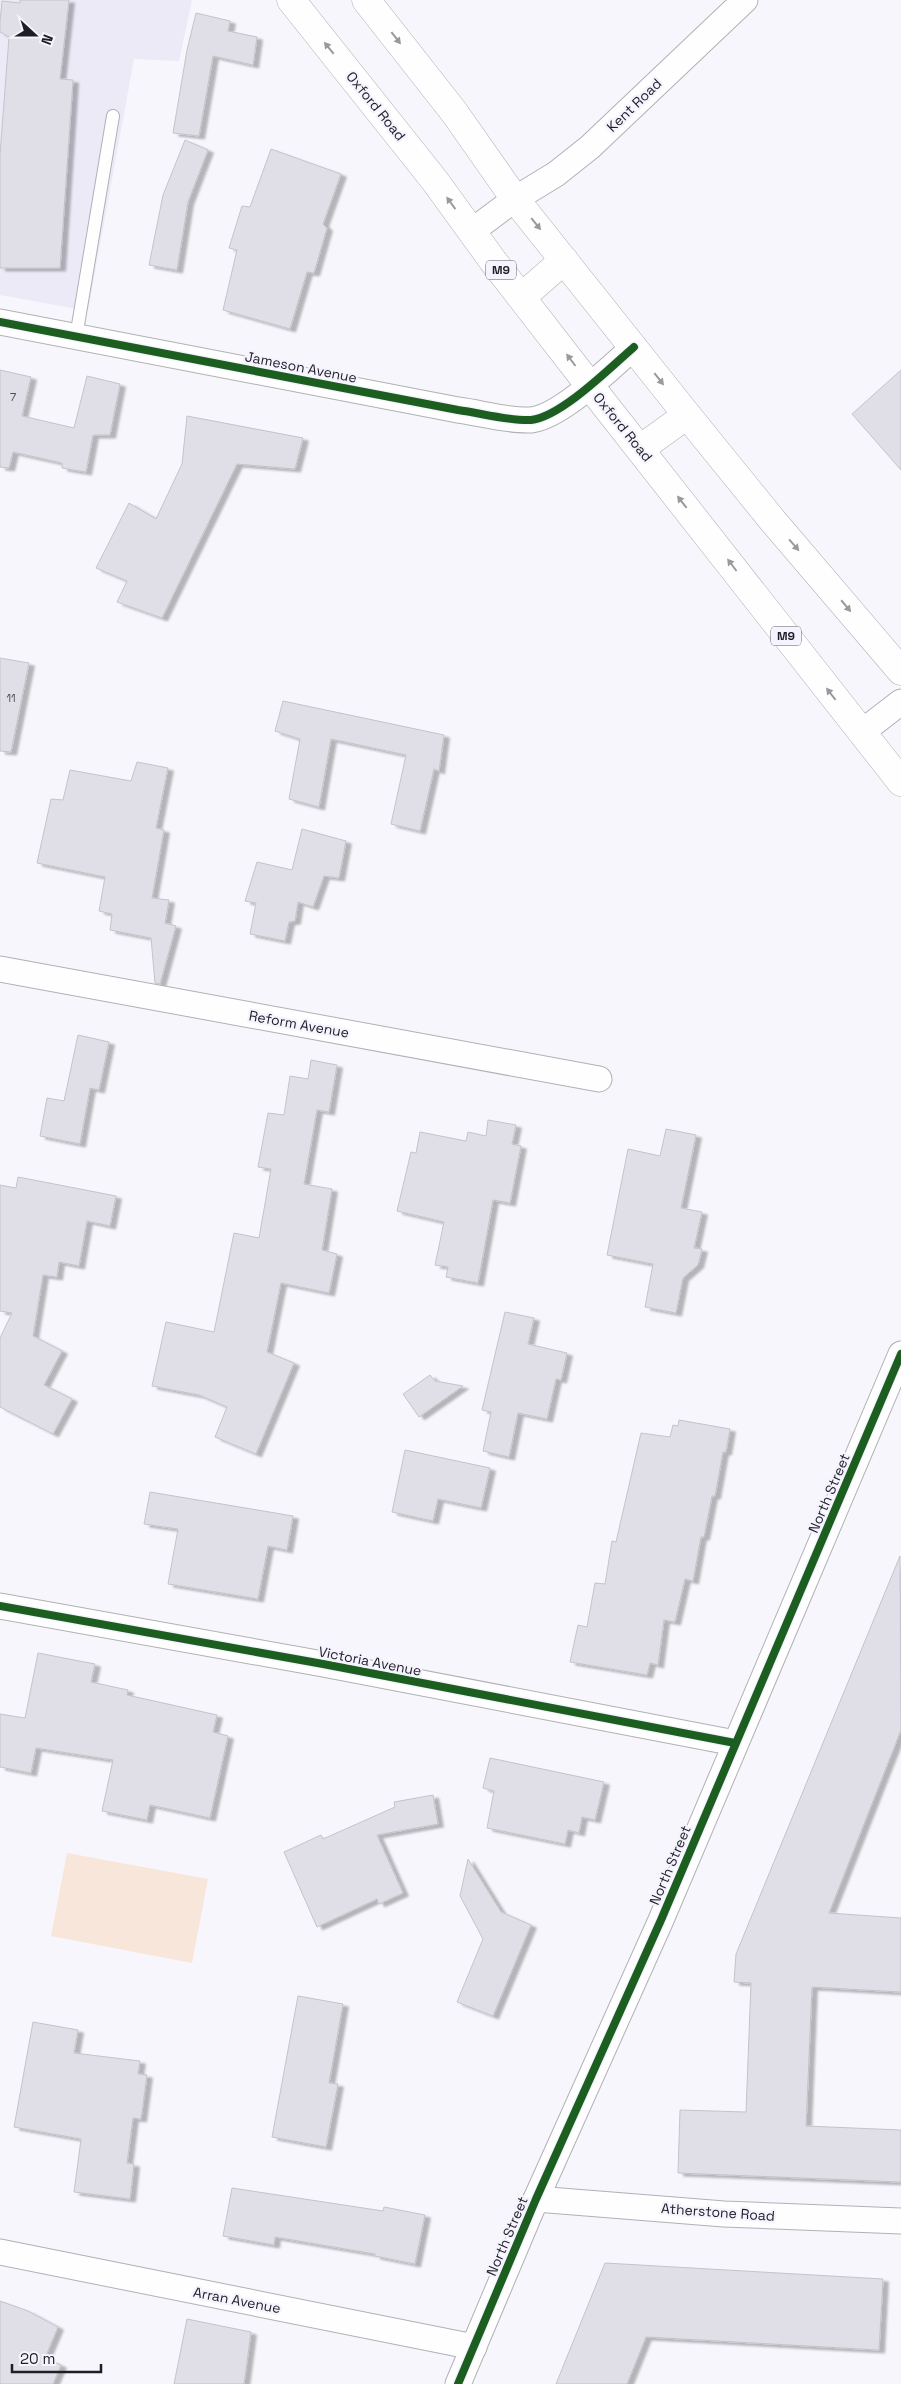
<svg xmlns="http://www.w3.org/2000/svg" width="901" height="2384" font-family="'Space Grotesk',sans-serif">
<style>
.built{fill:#eceaf7}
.green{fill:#f8e6da}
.building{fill:#e0dee6;stroke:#c4c3ca;filter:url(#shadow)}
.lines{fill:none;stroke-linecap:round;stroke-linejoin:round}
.lane-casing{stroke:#b1b0b7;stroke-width:14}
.street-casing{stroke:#b1b0b7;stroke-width:27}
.primary-casing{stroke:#b1b0b7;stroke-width:29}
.lane{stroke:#fefeff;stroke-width:12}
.street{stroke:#fefeff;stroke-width:25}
.primary{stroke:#fefeff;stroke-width:28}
.cycleway-casing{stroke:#f5f4fe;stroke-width:11}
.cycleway{stroke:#1b5e20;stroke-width:8}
.oneway{fill:#9a999d}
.labels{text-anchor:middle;stroke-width:4.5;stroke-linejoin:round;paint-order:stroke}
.number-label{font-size:11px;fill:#4f4d56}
.shield{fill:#f5f4fe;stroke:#5f5e67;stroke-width:1}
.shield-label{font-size:12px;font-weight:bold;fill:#1f1d26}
.street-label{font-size:14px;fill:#1f1d26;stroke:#f5f4fe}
</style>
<defs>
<filter id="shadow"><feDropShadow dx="5.5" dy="3" stdDeviation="1" flood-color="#0004"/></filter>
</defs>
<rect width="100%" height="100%" fill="#f7f6fc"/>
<path class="built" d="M 0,0 L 192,0 L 179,61 L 134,59 L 88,311 L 0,295 Z"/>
<path class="green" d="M 67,1853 L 208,1879 L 192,1963 L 51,1936 Z"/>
<g class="building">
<path d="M 20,0 L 69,0 L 60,79 L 73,80 L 60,268 L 0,268 L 0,155 L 9,37 L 0,32 L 0,22 L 2,1 L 20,3 Z"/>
<path d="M 196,13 L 230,21 L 228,31 L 257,37 L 253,65 L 213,56 L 199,136 L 173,133 L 187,50 Z"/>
<path d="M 185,140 L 208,150 L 188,202 L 177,270 L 149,265 L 163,195 Z"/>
<path d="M 271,149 L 341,174 L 323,224 L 327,228 L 314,273 L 307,272 L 290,329 L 223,310 L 237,250 L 229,248 L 242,206 L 250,207 Z"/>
<path d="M 0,370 L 31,377 L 22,416 L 74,428 L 87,376 L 120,384 L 110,435 L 93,435 L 86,472 L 62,468 L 62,463 L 13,452 L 9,468 L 0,467 Z"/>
<path d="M 901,370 L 901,470 L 852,414 Z"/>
<path d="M 187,416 L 303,438 L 295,469 L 237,464 L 162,618 L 117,602 L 127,581 L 96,568 L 129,503 L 156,519 L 182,464 Z"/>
<path d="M 0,658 L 29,663 L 11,752 L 0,751 Z"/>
<path d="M 283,701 L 444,735 L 439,771 L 434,769 L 420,831 L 391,824 L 406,755 L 331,739 L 319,807 L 289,799 L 300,739 L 275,731 Z"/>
<path d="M 137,762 L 168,768 L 156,828 L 164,830 L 152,898 L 169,900 L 165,923 L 176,926 L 160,984 L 155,983 L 151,938 L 110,930 L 112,914 L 99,911 L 105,877 L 37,863 L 51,799 L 63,800 L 70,770 L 131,781 Z"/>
<path d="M 302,829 L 346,841 L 339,878 L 324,876 L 313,907 L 298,902 L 295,921 L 289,922 L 285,941 L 250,934 L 256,903 L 245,901 L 257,862 L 292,870 Z"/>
<path d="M 78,1035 L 109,1042 L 99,1090 L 90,1088 L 80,1144 L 40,1136 L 47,1098 L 64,1101 Z"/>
<path d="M 311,1060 L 337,1065 L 329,1112 L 317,1110 L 304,1184 L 332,1189 L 322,1250 L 337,1254 L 329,1293 L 281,1283 L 267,1352 L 294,1363 L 256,1454 L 215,1437 L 227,1407 L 199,1395 L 152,1386 L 166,1322 L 214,1332 L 234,1233 L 259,1238 L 271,1169 L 258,1167 L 268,1113 L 284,1115 L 290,1076 L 308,1079 Z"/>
<path d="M 488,1120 L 516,1125 L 512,1144 L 521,1146 L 510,1203 L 493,1200 L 478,1283 L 446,1277 L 448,1267 L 435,1265 L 444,1222 L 397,1211 L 411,1152 L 416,1153 L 420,1132 L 466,1141 L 468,1132 L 486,1136 Z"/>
<path d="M 666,1129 L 696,1135 L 681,1208 L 702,1212 L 694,1248 L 702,1249 L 698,1265 L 683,1278 L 676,1313 L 645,1307 L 653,1264 L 607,1255 L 628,1149 L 660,1156 Z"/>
<path d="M 18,1177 L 116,1196 L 110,1226 L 87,1221 L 79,1266 L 59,1262 L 57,1277 L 43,1275 L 33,1336 L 62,1351 L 44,1385 L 72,1399 L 53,1434 L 0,1407 L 0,1338 L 12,1313 L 0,1311 L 0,1185 L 16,1188 Z"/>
<path d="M 505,1312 L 534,1318 L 528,1344 L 567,1353 L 561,1380 L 556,1379 L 547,1419 L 518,1413 L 509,1457 L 483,1451 L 491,1412 L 482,1410 Z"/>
<path d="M 430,1375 L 435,1381 L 463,1386 L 419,1417 L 403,1394 Z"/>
<path d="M 679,1420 L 730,1429 L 726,1452 L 723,1452 L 715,1496 L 712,1496 L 704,1537 L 701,1537 L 693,1581 L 685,1579 L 675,1622 L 664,1620 L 658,1665 L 650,1663 L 647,1675 L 570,1662 L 578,1625 L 587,1627 L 595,1583 L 605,1584 L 612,1541 L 616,1542 L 641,1433 L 670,1437 L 673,1425 L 678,1426 Z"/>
<path d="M 405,1450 L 490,1468 L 481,1508 L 438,1499 L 433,1521 L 392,1512 Z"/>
<path d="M 150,1492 L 293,1516 L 287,1550 L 268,1546 L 258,1599 L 168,1584 L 178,1529 L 144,1524 Z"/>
<path d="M 900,1556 L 901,1730 L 829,1913 L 901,1918 L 901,1992 L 812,1987 L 806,2126 L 901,2130 L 901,2182 L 678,2173 L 680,2110 L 746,2112 L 751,1983 L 734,1982 L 736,1954 Z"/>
<path d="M 38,1653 L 95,1664 L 91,1682 L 128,1690 L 127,1695 L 217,1715 L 213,1732 L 228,1736 L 210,1818 L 150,1805 L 147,1820 L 102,1811 L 113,1760 L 36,1748 L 31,1773 L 0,1767 L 0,1714 L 25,1718 Z"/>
<path d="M 490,1758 L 604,1782 L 595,1820 L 582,1817 L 579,1833 L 568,1830 L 565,1844 L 487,1828 L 494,1791 L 483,1788 Z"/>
<path d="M 433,1795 L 438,1824 L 377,1835 L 403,1893 L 379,1904 L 377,1899 L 317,1927 L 284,1852 L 321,1835 L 323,1839 L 395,1807 L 394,1802 Z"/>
<path d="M 468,1859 L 501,1912 L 531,1925 L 493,2016 L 457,2002 L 483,1939 L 460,1896 Z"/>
<path d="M 298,1996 L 343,2004 L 329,2083 L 338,2084 L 326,2147 L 272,2137 Z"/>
<path d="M 33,2022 L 78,2030 L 74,2053 L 140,2061 L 138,2074 L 147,2075 L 141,2119 L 133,2118 L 127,2163 L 134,2164 L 130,2199 L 74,2192 L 81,2139 L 14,2127 Z"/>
<path d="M 232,2188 L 383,2211 L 384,2207 L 425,2215 L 415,2264 L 375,2256 L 375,2254 L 275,2237 L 274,2245 L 223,2236 Z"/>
<path d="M 605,2263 L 883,2279 L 879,2350 L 646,2337 L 627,2384 L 556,2384 Z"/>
<path d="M 0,2301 L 28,2311 L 58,2327 L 45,2358 L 61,2365 L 53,2384 L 0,2384 Z"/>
<path d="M 187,2319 L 251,2332 L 244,2384 L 174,2384 Z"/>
</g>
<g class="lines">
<defs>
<path id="lane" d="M 76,337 L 113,116"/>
<g id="street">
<path d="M 472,231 L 515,199 L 556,174 L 590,147 L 745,0"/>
<path d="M 0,322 L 458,410 C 481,413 507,421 531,420 C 561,417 611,367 634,347"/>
<path d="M 862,732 L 901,702"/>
<path d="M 0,969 L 599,1079"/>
<path d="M 0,1606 L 323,1664 L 735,1743"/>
<path d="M 536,2199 L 724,2214 L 901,2221"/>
<path d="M 0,2252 L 474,2347"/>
<path d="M 458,2384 L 536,2199 L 661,1920 L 901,1354"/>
</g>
<g id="primary">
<path d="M 291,0 L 435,181 L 493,261 L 590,386 L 901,782"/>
<path d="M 366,0 L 454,112 L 515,199 L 687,415 L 773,521 L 901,671"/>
<path d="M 523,296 L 564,260"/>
<path d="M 640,449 L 687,415"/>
</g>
</defs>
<use href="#lane" class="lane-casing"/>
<use href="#street" class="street-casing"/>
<use href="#primary" class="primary-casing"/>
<use href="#lane" class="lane"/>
<use href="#street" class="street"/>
<use href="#primary" class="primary"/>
<defs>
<g id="cycleway">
<path d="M 0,322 L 458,410 C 481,413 507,421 531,420 C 561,417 611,367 634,347"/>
<path d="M 0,1606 L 323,1664 L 735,1743"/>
<path d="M 458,2384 L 536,2199 L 661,1920 L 901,1354"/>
</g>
</defs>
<use href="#cycleway" class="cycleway-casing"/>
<use href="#cycleway" class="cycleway"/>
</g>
<defs><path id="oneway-solid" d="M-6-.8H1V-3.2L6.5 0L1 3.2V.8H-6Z" transform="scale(1.25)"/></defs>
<g class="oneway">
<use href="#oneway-solid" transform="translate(396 38) rotate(52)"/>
<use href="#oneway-solid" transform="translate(329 48) rotate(-129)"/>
<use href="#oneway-solid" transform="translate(451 203) rotate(-126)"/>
<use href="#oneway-solid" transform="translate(536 224) rotate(51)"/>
<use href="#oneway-solid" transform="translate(571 360) rotate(-127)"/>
<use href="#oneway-solid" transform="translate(659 379) rotate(52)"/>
<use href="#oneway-solid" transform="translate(682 502) rotate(-128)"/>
<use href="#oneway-solid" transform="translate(794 545) rotate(49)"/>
<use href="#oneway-solid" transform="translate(732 565) rotate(-127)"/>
<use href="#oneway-solid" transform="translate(846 606) rotate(50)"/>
<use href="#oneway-solid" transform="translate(831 694) rotate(-128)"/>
</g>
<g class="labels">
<g class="number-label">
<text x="13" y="401">7</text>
<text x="11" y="702">11</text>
</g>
<g class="shield">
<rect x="486" y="260.5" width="30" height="19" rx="4"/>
<rect x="771" y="626.5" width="30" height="19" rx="4"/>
</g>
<g class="shield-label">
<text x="501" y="274">M9</text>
<text x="786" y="640">M9</text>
</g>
<g class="street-label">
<text transform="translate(634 105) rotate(-44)" y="5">Kent Road</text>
<text transform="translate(376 106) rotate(51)" y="5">Oxford Road</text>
<text transform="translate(301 367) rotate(11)" y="5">Jameson Avenue</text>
<text transform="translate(623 427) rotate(51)" y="5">Oxford Road</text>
<text transform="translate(299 1024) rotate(10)" y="5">Reform Avenue</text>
<text transform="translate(829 1493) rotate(-67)" y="5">North Street</text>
<text transform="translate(370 1661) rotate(11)" y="5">Victoria Avenue</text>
<text transform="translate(670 1865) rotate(-67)" y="5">North Street</text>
<text transform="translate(718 2212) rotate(4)" y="5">Atherstone Road</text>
<text transform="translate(507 2236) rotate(-67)" y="5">North Street</text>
<text transform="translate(237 2300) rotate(11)" y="5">Arran Avenue</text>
</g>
</g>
<g transform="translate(35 35) rotate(111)" stroke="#f5f4fe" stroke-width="4" paint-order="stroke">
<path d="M0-4L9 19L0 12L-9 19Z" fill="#1f1d26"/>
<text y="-8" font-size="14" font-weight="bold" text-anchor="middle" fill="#1f1d26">N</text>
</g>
<path d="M12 2364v8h89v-8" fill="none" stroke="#1f1d26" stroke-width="2.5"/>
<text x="20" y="2364" font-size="15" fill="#1f1d26" stroke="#f5f4fe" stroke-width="4" paint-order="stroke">20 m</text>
</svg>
